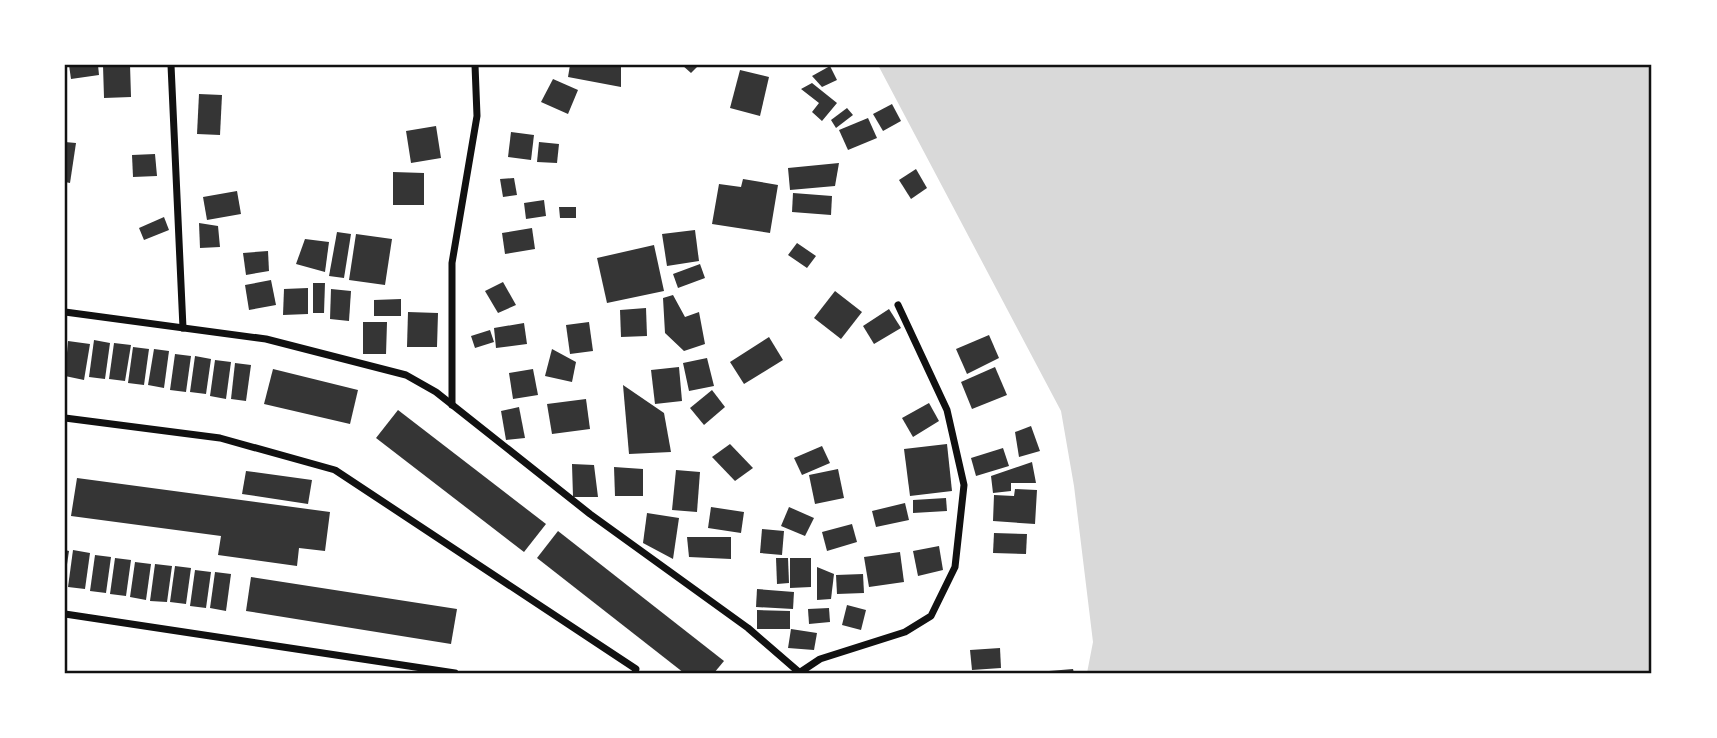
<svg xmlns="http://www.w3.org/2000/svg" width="1717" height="738" font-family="'Zilla Slab',serif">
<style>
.water{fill:#d9d9d9}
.building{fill:#353535}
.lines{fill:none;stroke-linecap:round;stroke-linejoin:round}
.minor{stroke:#111;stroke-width:7}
.neatline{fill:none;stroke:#111;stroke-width:2.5}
</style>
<rect width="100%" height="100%" fill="#fff"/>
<path class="water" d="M 878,65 L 1652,65 L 1652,673 L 1087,673 L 1093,642 L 1074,486 L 1061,411 Z"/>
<g class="building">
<path d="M 69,65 L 98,65 L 99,75 L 71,79 Z"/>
<path d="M 103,65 L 130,65 L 131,97 L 104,98 Z"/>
<path d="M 570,65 L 621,65 L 621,87 L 568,77 Z"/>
<path d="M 682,65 L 699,65 L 691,73 Z"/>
<path d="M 830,66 L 837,80 L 822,87 L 812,76 Z"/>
<path d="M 740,70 L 769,77 L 760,116 L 730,108 Z"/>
<path d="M 553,79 L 578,90 L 568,114 L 541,102 Z"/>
<path d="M 812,83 L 837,103 L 822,121 L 812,112 L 819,103 L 801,89 Z"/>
<path d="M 199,94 L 222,95 L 220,135 L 197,134 Z"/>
<path d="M 892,104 L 901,121 L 883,131 L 873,114 Z"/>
<path d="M 847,108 L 853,115 L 836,128 L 831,120 Z"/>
<path d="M 868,118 L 877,138 L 848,150 L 839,130 Z"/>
<path d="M 436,126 L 441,158 L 411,163 L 406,131 Z"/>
<path d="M 511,132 L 534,135 L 531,160 L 508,157 Z"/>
<path d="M 65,142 L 76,143 L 70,183 L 65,182 Z"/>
<path d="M 539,142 L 559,144 L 557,163 L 537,162 Z"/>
<path d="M 155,154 L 157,176 L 133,177 L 132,155 Z"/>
<path d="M 839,163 L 835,186 L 790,190 L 788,168 Z"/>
<path d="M 916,169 L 927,188 L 911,199 L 899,180 Z"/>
<path d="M 393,172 L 424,173 L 424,205 L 393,205 Z"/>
<path d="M 514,178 L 517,195 L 503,197 L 500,179 Z"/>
<path d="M 743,179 L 778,185 L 770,233 L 712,224 L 719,184 L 741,187 Z"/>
<path d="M 237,191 L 241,214 L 207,220 L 203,197 Z"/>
<path d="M 793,193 L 832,196 L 831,215 L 792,212 Z"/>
<path d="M 544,200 L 546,216 L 526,219 L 524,203 Z"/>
<path d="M 559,207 L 576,207 L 576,218 L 560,218 Z"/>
<path d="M 164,217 L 169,230 L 144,240 L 139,228 Z"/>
<path d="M 199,223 L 218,226 L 220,247 L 200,248 Z"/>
<path d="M 532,228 L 535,249 L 505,254 L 502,233 Z"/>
<path d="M 695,230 L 699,261 L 667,266 L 662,234 Z"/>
<path d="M 337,232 L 351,234 L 344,278 L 329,276 Z"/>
<path d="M 356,234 L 392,239 L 385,285 L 349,280 Z"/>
<path d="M 305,239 L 329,242 L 325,272 L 296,264 Z"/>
<path d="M 797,243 L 816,256 L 807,268 L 788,255 Z"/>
<path d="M 654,245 L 664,291 L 607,303 L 597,258 Z"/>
<path d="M 268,251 L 269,271 L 246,275 L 243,253 Z"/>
<path d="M 700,264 L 705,278 L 678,288 L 673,274 Z"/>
<path d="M 271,280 L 276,305 L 249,310 L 245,285 Z"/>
<path d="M 503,282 L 516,305 L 498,313 L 485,291 Z"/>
<path d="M 313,283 L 325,283 L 324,313 L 313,313 Z"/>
<path d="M 308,288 L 308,314 L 283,315 L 284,289 Z"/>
<path d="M 331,289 L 351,291 L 349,321 L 330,319 Z"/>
<path d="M 835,291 L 862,312 L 841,339 L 814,318 Z"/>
<path d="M 673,295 L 685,317 L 699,312 L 705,344 L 684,351 L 665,333 L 663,298 Z"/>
<path d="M 401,299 L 401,316 L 374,316 L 374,300 Z"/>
<path d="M 646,308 L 647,336 L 621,337 L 620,310 Z"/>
<path d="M 889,309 L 901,328 L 874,344 L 863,326 Z"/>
<path d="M 408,312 L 438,313 L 437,347 L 407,347 Z"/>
<path d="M 363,322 L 387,322 L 386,354 L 363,354 Z"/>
<path d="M 589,322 L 593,351 L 570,354 L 566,325 Z"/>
<path d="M 524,323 L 527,344 L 496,348 L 494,328 Z"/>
<path d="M 490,330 L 494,342 L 475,348 L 471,336 Z"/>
<path d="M 989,335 L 999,358 L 967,374 L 956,349 Z"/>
<path d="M 769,337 L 783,360 L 744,384 L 730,362 Z"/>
<path d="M 94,340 L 110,343 L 105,379 L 89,377 Z"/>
<path d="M 68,341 L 90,344 L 84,380 L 65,376 Z"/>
<path d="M 114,343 L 131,345 L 125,381 L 109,379 Z"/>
<path d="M 133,347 L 149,349 L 144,385 L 128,383 Z"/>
<path d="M 154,349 L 169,351 L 164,388 L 148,385 Z"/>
<path d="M 552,349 L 576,362 L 572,382 L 545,376 Z"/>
<path d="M 175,354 L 191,356 L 186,392 L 170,390 Z"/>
<path d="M 195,356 L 211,359 L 206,394 L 190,392 Z"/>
<path d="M 707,358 L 714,386 L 689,391 L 683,363 Z"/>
<path d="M 215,360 L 231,362 L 226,399 L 210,396 Z"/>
<path d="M 235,363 L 251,365 L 246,401 L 231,399 Z"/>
<path d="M 679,367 L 682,401 L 655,404 L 651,370 Z"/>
<path d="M 995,367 L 1007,395 L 972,409 L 961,382 Z"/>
<path d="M 273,369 L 358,390 L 350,424 L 264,404 Z"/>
<path d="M 533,369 L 538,395 L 513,399 L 509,373 Z"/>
<path d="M 623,385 L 664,413 L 671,452 L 629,454 Z"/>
<path d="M 712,390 L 725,407 L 704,425 L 690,408 Z"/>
<path d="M 586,399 L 590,429 L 552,434 L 547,404 Z"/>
<path d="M 929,403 L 939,421 L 913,437 L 902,418 Z"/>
<path d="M 519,407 L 525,438 L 506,440 L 501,411 Z"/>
<path d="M 398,410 L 546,524 L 524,552 L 376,438 Z"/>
<path d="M 1031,426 L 1040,451 L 1019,457 L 1015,432 Z"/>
<path d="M 730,444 L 753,468 L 735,481 L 712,457 Z"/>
<path d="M 947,444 L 952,491 L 910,496 L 904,449 Z"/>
<path d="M 822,446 L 830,463 L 802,475 L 794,458 Z"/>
<path d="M 1003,448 L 1009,466 L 976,476 L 971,458 Z"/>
<path d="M 1032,462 L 1036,483 L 1011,483 L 1011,491 L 993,493 L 991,476 Z"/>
<path d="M 572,464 L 594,465 L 598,497 L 573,497 Z"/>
<path d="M 614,467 L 643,469 L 643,496 L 615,496 Z"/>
<path d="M 838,469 L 844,498 L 815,504 L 809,475 Z"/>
<path d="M 676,470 L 700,472 L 697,512 L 672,510 Z"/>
<path d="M 246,471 L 312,480 L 308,504 L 242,494 Z"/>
<path d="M 77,478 L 330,512 L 325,551 L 299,548 L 297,566 L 218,555 L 221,536 L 71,516 Z"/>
<path d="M 1015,489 L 1037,490 L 1035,524 L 993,521 L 994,495 L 1014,496 Z"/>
<path d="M 946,498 L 947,511 L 913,513 L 913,500 Z"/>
<path d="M 905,503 L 909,520 L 876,527 L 872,511 Z"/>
<path d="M 711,507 L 744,512 L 741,533 L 708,528 Z"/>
<path d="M 789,507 L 814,518 L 805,536 L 781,526 Z"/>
<path d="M 647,513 L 679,518 L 673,559 L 643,543 Z"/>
<path d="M 852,524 L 857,542 L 827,551 L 822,532 Z"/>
<path d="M 762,529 L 784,531 L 782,555 L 760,553 Z"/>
<path d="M 558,531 L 724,661 L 714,673 L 684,673 L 537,558 Z"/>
<path d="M 994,533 L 1027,534 L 1026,554 L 993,553 Z"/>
<path d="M 687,537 L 731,537 L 731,559 L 689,557 Z"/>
<path d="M 939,546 L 943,570 L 918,576 L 913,551 Z"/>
<path d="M 65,550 L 69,551 L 66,571 L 65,570 Z"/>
<path d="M 73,550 L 90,553 L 85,589 L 68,587 Z"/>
<path d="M 900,552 L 904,582 L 869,587 L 864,557 Z"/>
<path d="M 95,555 L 111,557 L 106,593 L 90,591 Z"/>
<path d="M 115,558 L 131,560 L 126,596 L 110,594 Z"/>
<path d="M 776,558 L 788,558 L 789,583 L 777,584 Z"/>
<path d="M 790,558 L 811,558 L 811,587 L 790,588 Z"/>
<path d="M 135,562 L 151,564 L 146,600 L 130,597 Z"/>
<path d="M 155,564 L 172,566 L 167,602 L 150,601 Z"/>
<path d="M 175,566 L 191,568 L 186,604 L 170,602 Z"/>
<path d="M 817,567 L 834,574 L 831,599 L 817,600 Z"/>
<path d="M 195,570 L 211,572 L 206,608 L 190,606 Z"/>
<path d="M 215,572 L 231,574 L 226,611 L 210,608 Z"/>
<path d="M 863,574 L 864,593 L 837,594 L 836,575 Z"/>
<path d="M 251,577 L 457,609 L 451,644 L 246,611 Z"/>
<path d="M 757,589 L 794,592 L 793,609 L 756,607 Z"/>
<path d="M 847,605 L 866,610 L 861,630 L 842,625 Z"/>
<path d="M 829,608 L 830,622 L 809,624 L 808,609 Z"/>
<path d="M 757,610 L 790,611 L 790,629 L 757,629 Z"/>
<path d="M 791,629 L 817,633 L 814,650 L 788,648 Z"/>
<path d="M 1000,648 L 1001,668 L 972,670 L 970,650 Z"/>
<path d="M 1073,669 L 1074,673 L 1049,673 L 1049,671 Z"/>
</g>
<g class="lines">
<g class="minor">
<path d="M 171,65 L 183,328"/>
<path d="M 65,312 L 266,339 L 406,375 L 436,392 L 590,514 L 748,628 L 800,673"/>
<path d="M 452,405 L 452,263 L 477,116 L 475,65"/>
<path d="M 65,418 L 220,438 L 335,470 L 636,669 L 635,673"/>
<path d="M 65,614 L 455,673"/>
<path d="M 799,673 L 820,659 L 905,632 L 931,616 L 955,567 L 964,485 L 947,410 L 898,305"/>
</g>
</g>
<rect width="1717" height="738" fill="none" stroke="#ffffff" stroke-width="133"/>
<rect x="66" y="66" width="1584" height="606" class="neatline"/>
</svg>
